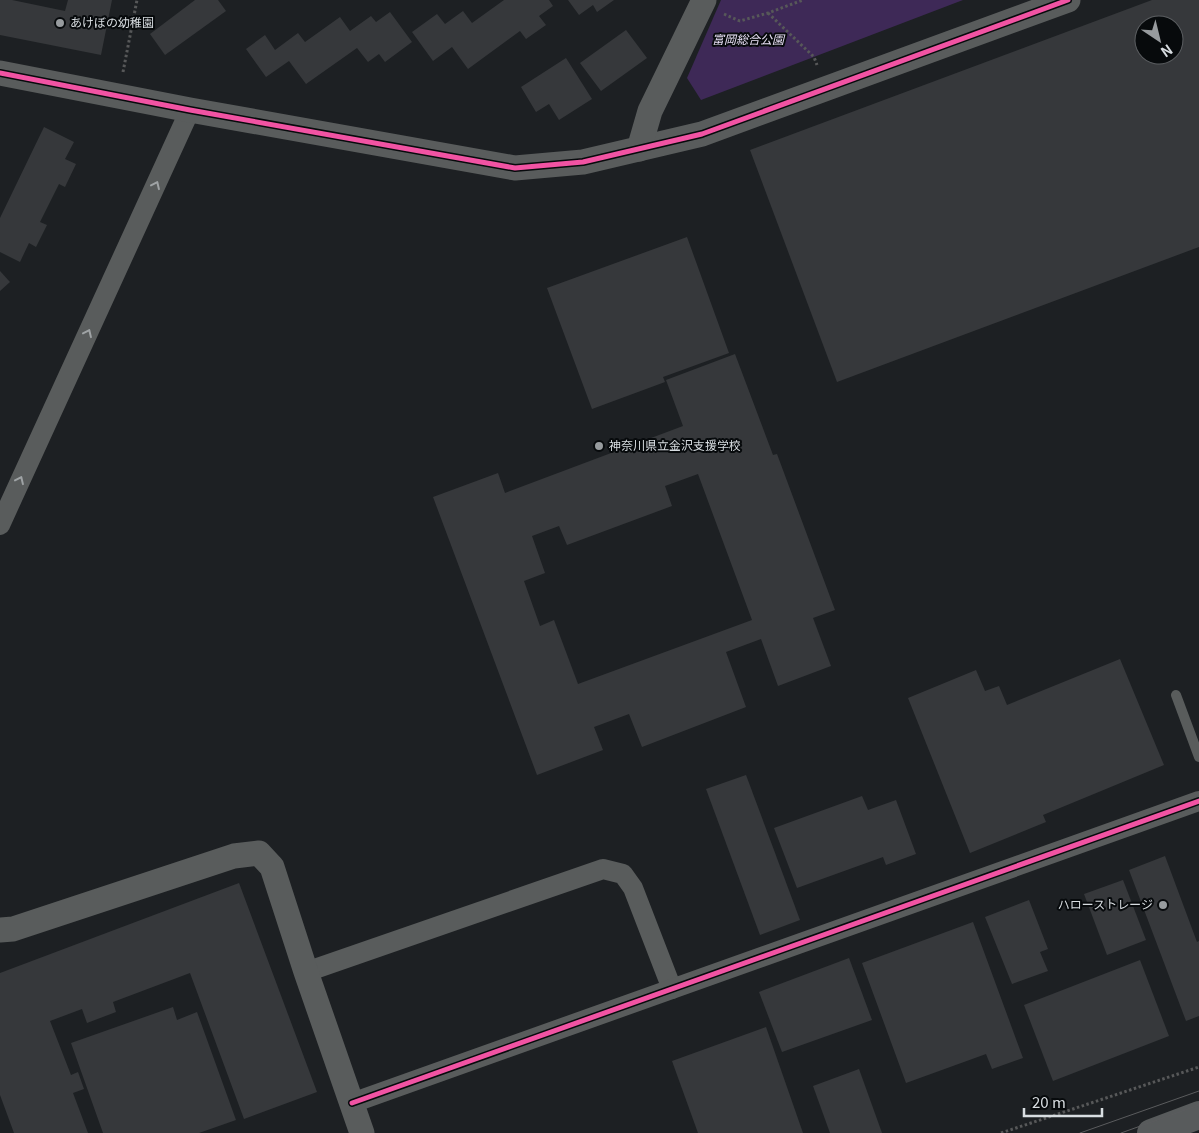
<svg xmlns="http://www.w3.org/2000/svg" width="1199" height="1133" font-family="Georgia,'Noto Sans JP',serif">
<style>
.green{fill:#3e2957}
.building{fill:#36383b;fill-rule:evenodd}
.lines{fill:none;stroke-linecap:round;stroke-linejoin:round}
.path{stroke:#575859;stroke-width:3;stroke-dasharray:2.5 2.5;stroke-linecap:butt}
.service{stroke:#595c5c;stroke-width:10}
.minor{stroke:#595c5c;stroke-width:20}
.tertiary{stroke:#595c5c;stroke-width:25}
.trunk{stroke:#585b5c;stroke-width:28}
.tram{stroke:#5b5c5e;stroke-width:1}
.cycleway-casing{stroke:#070a0c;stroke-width:8}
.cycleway{stroke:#f153a3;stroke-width:5}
.oneway{stroke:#9fa3a5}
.poi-dot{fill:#979b9e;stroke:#070a0c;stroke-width:2}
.labels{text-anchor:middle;stroke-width:4;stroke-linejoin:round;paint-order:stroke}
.poi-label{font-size:12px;fill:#d8dde1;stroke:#070a0c;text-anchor:start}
.park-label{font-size:12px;font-style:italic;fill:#e8e0f5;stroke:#070a0c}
</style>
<rect width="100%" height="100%" fill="#1d2023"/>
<path class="green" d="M 721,0 L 963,0 L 701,100 L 687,78 Z"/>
<g class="building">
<path d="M 0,0 L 12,0 L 65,11 L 68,0 L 112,0 L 101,55 L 0,35 Z"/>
<path d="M 195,0 L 218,0 L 226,11 L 165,55 L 150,34 Z"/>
<path d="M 504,0 L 549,0 L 553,6 L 539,16 L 546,25 L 526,39 L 520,31 L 468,69 L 452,47 L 433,61 L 412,32 L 437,14 L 445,24 L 463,11 L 472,23 Z"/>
<path d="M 568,0 L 614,0 L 597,12 L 593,5 L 579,15 Z"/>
<path d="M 1152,0 L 1199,0 L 1199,247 L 837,382 L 750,150 ZM 1144,25 L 1174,25 L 1174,55 L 1144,55 Z"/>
<path d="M 390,12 L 412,42 L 385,62 L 379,54 L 368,62 L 357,48 L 306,84 L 289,61 L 266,77 L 246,49 L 265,35 L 275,50 L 298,33 L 305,42 L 340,17 L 350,31 L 371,16 L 376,22 Z"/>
<path d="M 626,30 L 647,58 L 601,91 L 580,63 Z"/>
<path d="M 566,58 L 592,99 L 559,120 L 549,104 L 536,112 L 521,87 Z"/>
<path d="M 44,127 L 74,142 L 65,159 L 76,164 L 65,187 L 59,184 L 40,222 L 47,225 L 36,247 L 29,243 L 20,262 L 0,252 L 0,218 Z"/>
<path d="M 687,237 L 729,353 L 663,377 L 665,382 L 592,409 L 547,288 Z"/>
<path d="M 0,271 L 10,282 L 0,291 Z"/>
<path d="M 735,354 L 773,455 L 777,454 L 835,610 L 813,618 L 831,666 L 778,686 L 761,639 L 726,652 L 746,707 L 642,747 L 629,714 L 594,727 L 603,750 L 537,775 L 433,497 L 498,473 L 505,493 L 683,426 L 666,380 ZM 698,474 L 752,620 L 578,684 L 554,620 L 540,626 L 524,581 L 545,573 L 532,536 L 559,526 L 567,545 L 672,506 L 665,486 Z"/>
<path d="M 1120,659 L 1164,765 L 1043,815 L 1046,822 L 970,853 L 908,698 L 976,670 L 985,691 L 999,686 L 1007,705 Z"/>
<path d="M 746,775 L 800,920 L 760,935 L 706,789 Z"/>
<path d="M 862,796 L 868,810 L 896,800 L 916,854 L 886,865 L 883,857 L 797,888 L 774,828 Z"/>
<path d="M 1165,856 L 1197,942 L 1199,941 L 1199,1016 L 1186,1021 L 1129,870 Z"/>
<path d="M 1123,880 L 1146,940 L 1107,955 L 1084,894 Z"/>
<path d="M 239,883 L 317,1092 L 244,1119 L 190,973 L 113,1002 L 116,1012 L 87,1023 L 82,1009 L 50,1021 L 71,1075 L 78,1072 L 84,1089 L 73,1093 L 88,1133 L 14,1133 L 0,1095 L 0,973 Z"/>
<path d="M 1029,900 L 1048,949 L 1040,952 L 1048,971 L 1012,984 L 985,917 Z"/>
<path d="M 973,922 L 1023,1058 L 992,1069 L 986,1054 L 906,1083 L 862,963 Z"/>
<path d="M 849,958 L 872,1020 L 782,1052 L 759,992 Z"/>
<path d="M 1140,960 L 1169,1036 L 1053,1081 L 1024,1005 Z"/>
<path d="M 173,1007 L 177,1020 L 197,1012 L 236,1120 L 199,1133 L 103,1133 L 71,1043 Z"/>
<path d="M 766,1027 L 803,1133 L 698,1133 L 672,1061 Z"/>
<path d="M 859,1069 L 882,1133 L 830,1133 L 813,1086 Z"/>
</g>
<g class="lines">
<g class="path">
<path d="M 768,13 L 814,57 L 817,65"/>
<path d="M 724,14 L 740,21 L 768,13 L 803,0"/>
<path d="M 123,72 L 137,0"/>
<path d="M 1001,1133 L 1199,1067"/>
</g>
<path class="service" d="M 1176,695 L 1199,757"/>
<g class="minor">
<path d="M 0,525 L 190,110"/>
<path d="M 306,972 L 603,869 L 623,874 L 633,888 L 672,989"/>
<path d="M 352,1103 L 1199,801"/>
</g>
<g class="tertiary">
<path d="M 0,73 L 190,110 L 515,168 L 583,162 L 702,134 L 1068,0"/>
<path d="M 639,149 L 650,111 L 704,0"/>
<path d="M 0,930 L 13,929 L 234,856 L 259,853 L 272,867 L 306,972 L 362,1133"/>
</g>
<path class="trunk" d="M 1151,1133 L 1199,1115"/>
<g class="tram">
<path d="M 1080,1133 L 1199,1091"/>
<path d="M 1121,1133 L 1199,1105"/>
</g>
<defs>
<g id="cycleway">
<path d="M 0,73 L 190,110 L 515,168 L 583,162 L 702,134 L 1068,0"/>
<path d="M 352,1103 L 1199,801"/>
</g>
</defs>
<use href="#cycleway" class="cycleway-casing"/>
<use href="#cycleway" class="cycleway"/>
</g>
<defs><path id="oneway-chevron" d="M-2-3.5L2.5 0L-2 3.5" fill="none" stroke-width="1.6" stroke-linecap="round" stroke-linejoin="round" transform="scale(1.25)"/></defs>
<g class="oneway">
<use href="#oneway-chevron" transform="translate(156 185) rotate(-65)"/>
<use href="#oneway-chevron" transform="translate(88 333) rotate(-65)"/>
<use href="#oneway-chevron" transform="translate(20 480) rotate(-65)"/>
</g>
<g class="poi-dot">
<circle cx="60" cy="23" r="5"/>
<circle cx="599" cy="446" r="5"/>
<circle cx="1163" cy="905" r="5"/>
</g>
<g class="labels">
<g class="poi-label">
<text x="70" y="27">あけぼの幼稚園</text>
<text x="609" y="450">神奈川県立金沢支援学校</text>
<text x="1153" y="909" text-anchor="end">ハローストレージ</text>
</g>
<g class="park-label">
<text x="748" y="44">富岡総合公園</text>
</g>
</g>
<g transform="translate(1159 40) rotate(145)"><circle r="24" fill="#070a0c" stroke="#5b5e61"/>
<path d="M0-4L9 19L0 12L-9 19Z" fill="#979b9e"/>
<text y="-8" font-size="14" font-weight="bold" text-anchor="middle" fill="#d8dde1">N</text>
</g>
<path d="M1024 1108v8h78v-8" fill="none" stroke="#d8dde1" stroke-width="2.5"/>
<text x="1032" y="1108" font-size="15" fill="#d8dde1" stroke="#070a0c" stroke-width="4" paint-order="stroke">20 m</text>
</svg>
